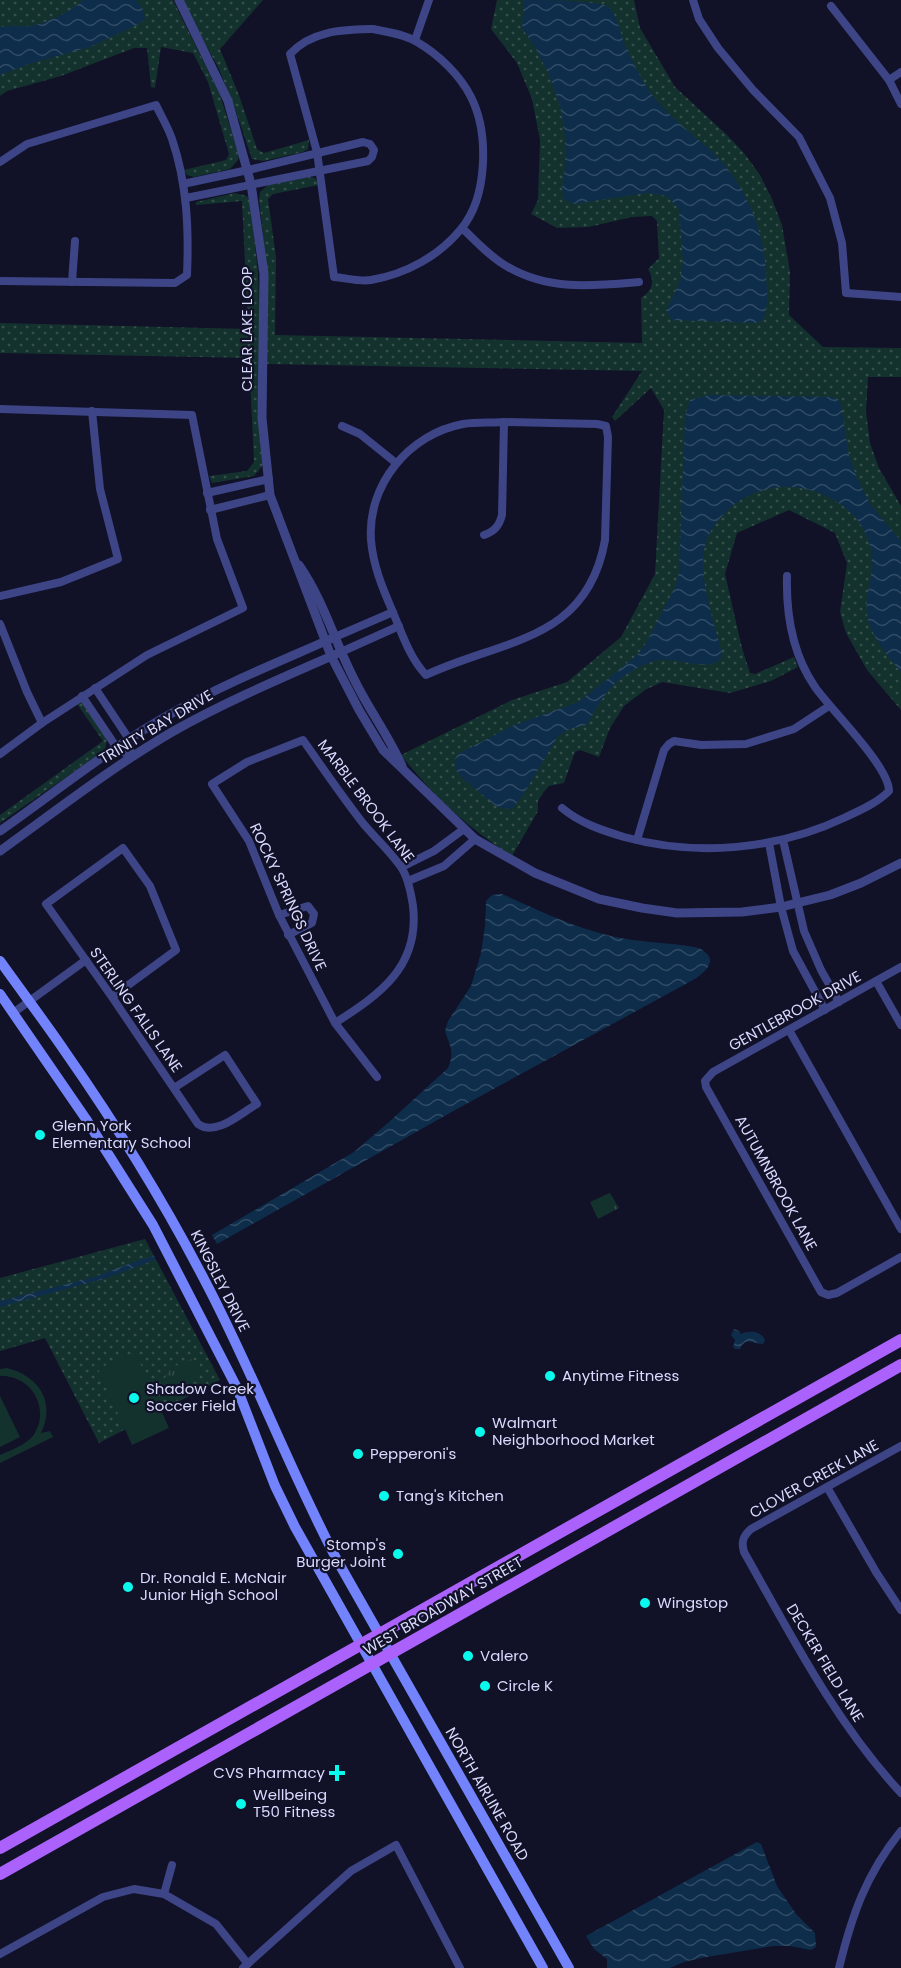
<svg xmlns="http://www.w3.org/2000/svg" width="901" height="1968" font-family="Poppins,sans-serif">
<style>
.grass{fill:url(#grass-dots)}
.park{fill:url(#park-tufts)}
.pitch{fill:#14322d}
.water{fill:url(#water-waves)}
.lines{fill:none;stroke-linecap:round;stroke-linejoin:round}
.minor{stroke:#3d4586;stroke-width:8}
.tertiary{stroke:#3d4586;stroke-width:9}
.secondary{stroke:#7283fc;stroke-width:10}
.primary{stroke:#ab62fc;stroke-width:12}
.poi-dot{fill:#09faed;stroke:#111128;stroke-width:2}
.labels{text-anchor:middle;stroke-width:4.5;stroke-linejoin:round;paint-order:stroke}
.street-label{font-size:15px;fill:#d9dafe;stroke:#111128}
.poi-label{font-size:15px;fill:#d9dafe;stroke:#111128;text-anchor:start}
</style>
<defs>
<pattern id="grass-dots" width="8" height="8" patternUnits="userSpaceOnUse" patternTransform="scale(1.5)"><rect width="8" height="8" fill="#14322d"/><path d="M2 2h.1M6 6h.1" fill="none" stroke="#364f4c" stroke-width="1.8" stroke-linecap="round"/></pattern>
<pattern id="park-tufts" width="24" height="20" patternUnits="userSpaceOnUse" patternTransform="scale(1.5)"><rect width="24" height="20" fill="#14322d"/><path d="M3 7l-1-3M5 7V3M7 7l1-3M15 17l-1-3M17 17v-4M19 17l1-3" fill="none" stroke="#364f4c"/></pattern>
<pattern id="water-waves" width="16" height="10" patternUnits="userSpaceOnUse" patternTransform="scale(1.5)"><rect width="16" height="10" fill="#0e2d4a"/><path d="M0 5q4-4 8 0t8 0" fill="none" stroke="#304b65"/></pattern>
</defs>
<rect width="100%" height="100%" fill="#111128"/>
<g class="grass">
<path d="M 0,0 L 173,0 L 220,95 L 239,155 L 238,160 L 230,169 L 194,177 L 187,175 L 184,170 L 226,160 L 229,154 L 208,82 L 193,53 L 161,47 L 155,88 L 151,87 L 147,48 L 134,48 L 61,76 L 7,91 L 0,96 Z"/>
<path d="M 181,0 L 263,0 L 220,49 L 239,95 L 257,149 L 264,153 L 309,140 L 308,149 L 303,152 L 263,161 L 252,159 L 234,106 L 218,67 Z"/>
<path d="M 497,0 L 634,0 L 640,28 L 675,87 L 726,134 L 744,153 L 760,175 L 772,199 L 782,225 L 790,272 L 789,315 L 823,347 L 901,348 L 901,377 L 868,377 L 866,411 L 870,443 L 879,468 L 901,506 L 901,710 L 867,670 L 846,633 L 840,612 L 847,563 L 835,533 L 789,510 L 737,533 L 725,574 L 742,648 L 750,673 L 755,674 L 794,657 L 798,667 L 771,681 L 730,693 L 662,682 L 645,690 L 624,706 L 610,728 L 599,757 L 580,750 L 575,752 L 564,783 L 549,786 L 543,793 L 538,801 L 538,811 L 512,856 C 468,828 433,796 401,755 L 512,700 L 567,682 L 621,637 L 655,574 L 664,410 L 651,388 L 615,421 L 612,417 L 642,371 L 265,364 C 270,308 266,254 259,200 L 260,192 L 268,185 L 309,177 L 315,178 L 319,185 L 273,194 L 268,199 L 276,257 L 275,335 L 642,343 L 641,298 C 653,290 655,281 648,269 L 659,258 L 657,221 L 652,216 L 632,217 L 589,227 L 557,228 L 531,214 L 538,200 L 540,140 L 532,99 L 517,63 L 491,29 Z"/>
<path d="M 235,193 L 247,196 L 250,202 L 258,272 L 263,465 L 254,476 L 212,483 L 209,476 L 247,471 L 254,462 L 249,358 L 0,353 L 0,323 L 248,329 L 242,201 L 196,205 L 196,202 Z"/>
<path d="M 82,701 L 107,739 L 105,750 L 0,823 L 0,815 L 103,741 L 77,704 Z"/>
<path d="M 145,1239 L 220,1380 L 99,1443 L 45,1338 L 0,1351 L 0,1278 Z"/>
</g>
<g class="park">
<path d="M 610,1193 L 619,1208 L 598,1219 L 590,1202 Z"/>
<path d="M 193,1359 L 200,1365 L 200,1376 L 175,1391 L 167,1388 L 164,1381 C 167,1369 181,1361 193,1359 Z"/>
</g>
<g class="pitch">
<path d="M 135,1352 L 169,1428 L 132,1445 L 98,1369 Z"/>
<path d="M 7,1368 C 39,1376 56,1402 41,1433 L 50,1431 L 53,1437 L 0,1463 L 0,1455 C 11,1450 25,1445 33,1436 C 52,1410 31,1374 0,1376 L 0,1369 Z"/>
<path d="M 0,1396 L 20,1437 L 0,1447 Z"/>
</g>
<g class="water">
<path d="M 83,0 L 136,0 L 143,10 L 145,19 L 139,24 L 90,47 L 29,64 L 0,75 L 0,27 C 10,25 20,27 30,26 C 50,22 68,13 83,0 Z"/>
<path d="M 524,0 C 542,0 596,0 609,7 C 618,16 620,33 625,45 C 631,59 639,75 648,89 C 664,113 688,130 710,150 C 744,181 765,229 766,275 C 767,290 769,306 763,320 L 755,323 L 672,320 L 666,311 L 680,281 L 683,262 L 679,209 L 667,196 L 647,193 L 573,204 L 564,199 L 562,188 L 565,168 L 565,136 L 560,106 L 549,75 L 536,49 L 522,28 Z"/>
<path d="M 710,395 L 831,397 L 838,399 L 841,405 L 849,456 L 858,480 L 870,504 L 901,541 L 901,672 C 889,658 875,641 869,623 C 863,605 870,587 872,569 C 874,548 865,525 849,511 C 813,479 756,478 723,515 C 715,524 707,535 705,546 C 697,575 715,624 722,653 C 719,676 678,657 660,660 C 641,663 617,678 606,694 C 598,704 593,716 586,725 L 570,729 L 558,736 L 523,795 L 512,809 L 497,807 L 461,777 L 455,769 L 455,759 L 458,754 L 512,726 L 578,702 L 613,675 L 639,653 L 646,643 L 676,585 L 679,572 L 685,416 L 690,400 Z"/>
<path d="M 502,894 C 538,910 573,927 611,936 C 640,943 670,942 699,948 C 720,959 707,971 693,980 L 457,1109 L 217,1244 L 212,1235 L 354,1152 L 389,1122 L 448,1068 C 455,1051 450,1047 445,1031 L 448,1021 L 471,986 L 481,953 L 485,926 L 486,901 L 492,895 Z"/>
<path d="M 155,1256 L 155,1260 L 107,1278 L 0,1307 L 0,1301 L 94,1277 L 142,1259 Z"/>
<path d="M 734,1329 L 739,1331 L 741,1334 C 749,1330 761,1331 765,1340 L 763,1344 C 753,1344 746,1336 740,1349 L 735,1349 L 733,1347 L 735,1340 L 731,1335 Z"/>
<path d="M 757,1842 L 761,1844 L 777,1886 L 796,1914 L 815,1933 L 816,1947 L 811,1950 L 790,1946 L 773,1946 L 701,1958 L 684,1962 L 670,1968 L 607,1968 L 607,1959 L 594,1949 L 586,1936 Z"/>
</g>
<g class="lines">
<g class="minor">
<path d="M 693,0 L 699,19 L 718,48 L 753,90 L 799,137 L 830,198 L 842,243 L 846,293 L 901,297"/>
<path d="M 831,6 L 889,80 L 901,104"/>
<path d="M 373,29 C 387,32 405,34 417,42 C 438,54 460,75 471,97 C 489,133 488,197 461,229 C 439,256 406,274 371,280 C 360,282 346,278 334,277 L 317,152 L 290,54 C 312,30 343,30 373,29 Z"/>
<path d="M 415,40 L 429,0"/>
<path d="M 889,80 L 901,72"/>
<path d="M 0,162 L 27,144 L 156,105 C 161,116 168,127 172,139 C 187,183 189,229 187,275 L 175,283 L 0,281"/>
<path d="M 183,184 L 248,170 L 363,142 L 370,144 L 374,150 L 372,157 L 368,161 L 186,198"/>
<path d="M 462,228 C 476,241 491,258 508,267 C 549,291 593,286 639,282"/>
<path d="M 72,282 L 75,241"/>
<path d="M 0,409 L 192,415 L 217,539 L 243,608 L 147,655 L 42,723 L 0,754"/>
<path d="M 504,422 L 597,424 L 606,426 L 608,437 L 605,540 C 587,642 503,639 426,675 C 409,657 402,633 392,610 C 382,587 373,565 371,540 C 367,485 409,434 463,424 C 476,422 491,423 504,422 Z"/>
<path d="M 342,426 L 360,434 L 396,463"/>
<path d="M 207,493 L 269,479"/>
<path d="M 210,510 L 270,495"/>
<path d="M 484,535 C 495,531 499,526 502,515 L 504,422"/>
<path d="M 0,596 L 61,582 L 118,559 L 100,489 L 92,411"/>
<path d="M 0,624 L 27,692 L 42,723"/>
<path d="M 335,637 L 393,612"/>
<path d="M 341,652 L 399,626"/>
<path d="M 95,688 L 129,739 L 131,757"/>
<path d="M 82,696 L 117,748 L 131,757"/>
<path d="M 562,808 C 580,823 601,830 624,837 C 697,857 777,850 846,817 C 861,810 877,803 889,791 C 889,766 831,710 815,687 C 793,655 786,614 787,576"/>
<path d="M 637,840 L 664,750 L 669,744 L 674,741 L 701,745 L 746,744 L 794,729 L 829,706"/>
<path d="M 783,840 L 804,931 L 821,970 L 839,1002"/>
<path d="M 769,843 L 781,907 L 793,951 L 825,1010"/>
<path d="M 402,867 L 434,851 L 464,829"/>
<path d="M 408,881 L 444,866 L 475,839"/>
<path d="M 279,915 L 308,906 L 314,914 L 312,923 L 288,935"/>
<path d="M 901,967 L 713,1072 L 705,1081 L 706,1087 L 821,1292 L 828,1295 L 837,1293 L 901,1257"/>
<path d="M 876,981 L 901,1025"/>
<path d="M 112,997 L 176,950 L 150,886 L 123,848 L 46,904 L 112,997 L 198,1124 C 216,1137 241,1113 257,1104 L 225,1055 L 174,1088"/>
<path d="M 13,1013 L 86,960"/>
<path d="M 335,1023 C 380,994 420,967 413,906 C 411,893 408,877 401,867 C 390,851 374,837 362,822 C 341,795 322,767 303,740 L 247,762 L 212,784 L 249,841 L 279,915 L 335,1023 L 377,1077"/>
<path d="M 789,1030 L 901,1229"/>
<path d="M 901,1446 L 751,1529 C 743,1536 741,1542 744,1552 C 791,1635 835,1722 901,1793"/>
<path d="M 827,1487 L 876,1572 L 901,1610"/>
<path d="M 172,1865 L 164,1894 L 216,1924 L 248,1964"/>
<path d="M 0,1954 L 103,1897 L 134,1889 L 164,1894"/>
<path d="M 243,1968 L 351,1871 L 396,1845 L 460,1968"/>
<path d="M 839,1968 C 852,1915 866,1874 901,1831"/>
</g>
<g class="tertiary">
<path d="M 179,0 L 228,101 L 251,184 L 264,274 L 262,418 L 270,495 L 331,656 L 359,710 L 383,750 L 475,839 L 535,873 L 599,899 L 642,908 L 677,913 L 742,912 L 781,907 L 830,895 L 861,883 L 901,863"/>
<path d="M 299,565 C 324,601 335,643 355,681 C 369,710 389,736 402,766"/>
<path d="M 0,831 C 57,791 112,746 174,712 C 226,683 281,661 335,637"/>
<path d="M 0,851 C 57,810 112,767 172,732 C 227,701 284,677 341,652"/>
</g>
<g class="secondary">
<path d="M 0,961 C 22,992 45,1022 66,1053 C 117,1126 164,1202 205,1281 C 253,1372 289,1469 337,1560 L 569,1968"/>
<path d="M 0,994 L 86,1119 L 153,1225 L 237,1388 L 275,1486 L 295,1527 L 543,1968"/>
</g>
<g class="primary">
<path d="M 0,1848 L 901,1340"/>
<path d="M 0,1874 L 901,1365"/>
</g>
</g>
<g class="poi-dot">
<circle cx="40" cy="1135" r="6"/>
<circle cx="550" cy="1376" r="6"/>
<circle cx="134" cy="1398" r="6"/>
<circle cx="480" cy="1432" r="6"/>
<circle cx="358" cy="1454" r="6"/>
<circle cx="384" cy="1496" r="6"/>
<circle cx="398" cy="1554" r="6"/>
<circle cx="128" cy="1587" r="6"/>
<circle cx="645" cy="1603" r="6"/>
<circle cx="468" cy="1656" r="6"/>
<circle cx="485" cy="1686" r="6"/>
<path d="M334 1764h6v6h6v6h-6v6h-6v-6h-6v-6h6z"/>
<circle cx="241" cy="1804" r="6"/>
</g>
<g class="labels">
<g class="street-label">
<text transform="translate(247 329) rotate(-90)" y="5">CLEAR LAKE LOOP</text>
<text transform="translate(156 727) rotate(-31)" y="5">TRINITY BAY DRIVE</text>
<text transform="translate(366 801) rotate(53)" y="5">MARBLE BROOK LANE</text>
<text transform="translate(288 897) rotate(65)" y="5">ROCKY SPRINGS DRIVE</text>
<text transform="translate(136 1010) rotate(55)" y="5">STERLING FALLS LANE</text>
<text transform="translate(795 1011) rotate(-29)" y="5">GENTLEBROOK DRIVE</text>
<text transform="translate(776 1183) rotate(61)" y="5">AUTUMNBROOK LANE</text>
<text transform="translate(220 1281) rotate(63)" y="5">KINGSLEY DRIVE</text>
<text transform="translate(814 1479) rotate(-29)" y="5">CLOVER CREEK LANE</text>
<text transform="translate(443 1606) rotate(-30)" y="5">WEST BROADWAY STREET</text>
<text transform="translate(825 1663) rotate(59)" y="5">DECKER FIELD LANE</text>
<text transform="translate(487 1794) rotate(60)" y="5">NORTH AIRLINE ROAD</text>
</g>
<g class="poi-label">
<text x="52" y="1131">Glenn York<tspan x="52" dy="17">Elementary School</tspan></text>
<text x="562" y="1381">Anytime Fitness</text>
<text x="146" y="1394">Shadow Creek<tspan x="146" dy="17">Soccer Field</tspan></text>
<text x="492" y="1428">Walmart<tspan x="492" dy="17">Neighborhood Market</tspan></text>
<text x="370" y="1459">Pepperoni's</text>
<text x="396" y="1501">Tang's Kitchen</text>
<text x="386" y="1550" text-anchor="end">Stomp's<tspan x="386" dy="17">Burger Joint</tspan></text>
<text x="140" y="1583">Dr. Ronald E. McNair<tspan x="140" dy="17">Junior High School</tspan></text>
<text x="657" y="1608">Wingstop</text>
<text x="480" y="1661">Valero</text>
<text x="497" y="1691">Circle K</text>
<text x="325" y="1778" text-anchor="end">CVS Pharmacy</text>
<text x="253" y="1800">Wellbeing<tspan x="253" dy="17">T50 Fitness</tspan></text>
</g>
</g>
</svg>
